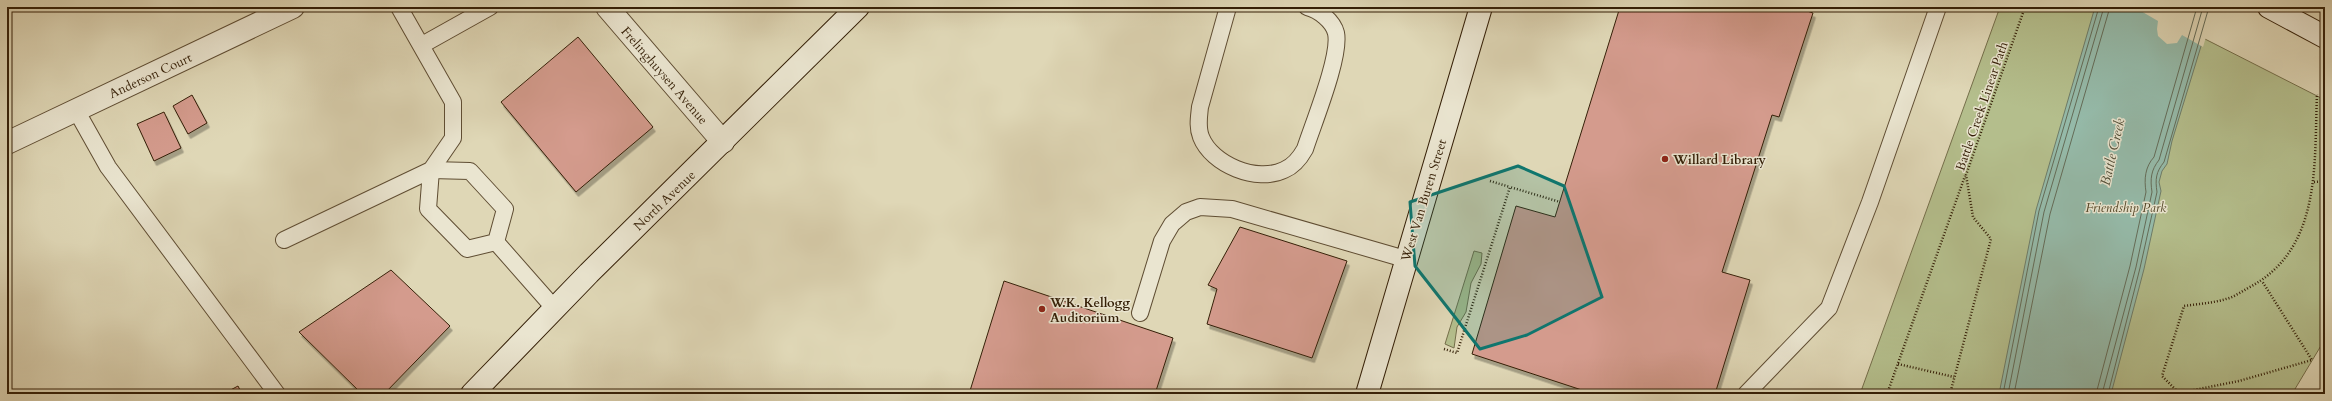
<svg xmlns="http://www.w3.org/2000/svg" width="2332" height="401" font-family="Cardo,serif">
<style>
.green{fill:#b4be8c;stroke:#746e4a}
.water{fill:#95baa9;stroke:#6e7c68}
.pier{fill:#dfd7b6}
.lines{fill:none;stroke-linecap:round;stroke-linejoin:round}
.shore{stroke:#646c58;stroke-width:1}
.building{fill:#d49b8d;stroke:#341f07;filter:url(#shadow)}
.lane-casing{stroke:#5f4d33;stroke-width:18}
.street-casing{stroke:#5f4d33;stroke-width:24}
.secondary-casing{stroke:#341f07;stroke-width:24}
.path{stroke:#341f07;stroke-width:2.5;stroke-dasharray:1 2;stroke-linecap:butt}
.lane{stroke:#eae5d0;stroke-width:16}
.street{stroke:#eae5d0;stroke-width:22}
.secondary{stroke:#eae5d0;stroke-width:22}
.marked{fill:#0f766e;fill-opacity:0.2;stroke:#0f766e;stroke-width:3;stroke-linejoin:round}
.poi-dot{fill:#8f2418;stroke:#eae5d0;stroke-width:1.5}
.labels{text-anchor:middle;stroke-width:3;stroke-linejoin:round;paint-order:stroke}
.street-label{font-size:13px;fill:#341f07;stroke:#eae5d0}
.poi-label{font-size:13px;font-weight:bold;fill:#341f07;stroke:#eae5d0;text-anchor:start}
.park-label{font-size:13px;font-style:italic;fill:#544728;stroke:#eae5d0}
.water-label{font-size:14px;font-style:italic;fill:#514e38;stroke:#eae5d0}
</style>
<defs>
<filter id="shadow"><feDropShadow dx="2.5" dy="4.5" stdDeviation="0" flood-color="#0004"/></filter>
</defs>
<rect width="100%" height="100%" fill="#dfd7b6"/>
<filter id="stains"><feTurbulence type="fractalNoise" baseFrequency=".005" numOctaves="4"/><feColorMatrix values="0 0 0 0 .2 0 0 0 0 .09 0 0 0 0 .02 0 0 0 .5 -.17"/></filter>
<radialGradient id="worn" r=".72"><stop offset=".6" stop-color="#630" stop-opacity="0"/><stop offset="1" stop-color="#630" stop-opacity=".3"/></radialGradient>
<g class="green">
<path d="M 2000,7 L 2142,7 L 2325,100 L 2325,339 L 2292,394 L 1860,394 Z"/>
<path d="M 1474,251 L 1482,253 L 1481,264 L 1471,283 L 1466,312 L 1457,327 L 1454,348 L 1445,344 Z"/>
</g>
<path class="water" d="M 2095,7 L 2213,7 L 2172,141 L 2167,164 L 2162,171 L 2159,182 L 2161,191 L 2144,269 L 2111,394 L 1999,394 L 2036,210 Z"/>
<path class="pier" d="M 2134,7 L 2215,7 L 2203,47 L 2182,35 L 2177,43 L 2167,44 L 2158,36 L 2157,29 L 2158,21 Z"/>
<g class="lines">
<g class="shore">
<path d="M 2003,394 L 2039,211 L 2099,7"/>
<path d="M 2008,394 L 2044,212 L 2104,7"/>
<path d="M 2014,394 L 2050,214 L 2110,7"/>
<path d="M 2096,394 L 2130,266 L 2146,192 C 2144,179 2145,167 2154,157 L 2197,7"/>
<path d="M 2102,394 L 2136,267 L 2152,192 C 2150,179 2151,170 2159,160 L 2203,7"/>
<path d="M 2108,394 L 2140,268 L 2157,192 C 2155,179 2156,172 2164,162 L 2209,7"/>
</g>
</g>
<g class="building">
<path d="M 1620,7 L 1795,7 L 1813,13 L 1779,117 L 1772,115 L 1722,272 L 1750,280 L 1715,394 L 1594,394 L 1472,354 L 1516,206 L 1555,217 Z"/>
<path d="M 578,37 L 653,127 L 576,192 L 501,102 Z"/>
<path d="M 192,95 L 207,123 L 188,134 L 173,106 Z"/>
<path d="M 164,112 L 181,148 L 154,161 L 137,124 Z"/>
<path d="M 1240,227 L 1347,261 L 1312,358 L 1207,324 L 1217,289 L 1208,285 Z"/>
<path d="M 391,270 L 450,326 L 384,394 L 362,394 L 299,332 Z"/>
<path d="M 1004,281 L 1173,338 L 1155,394 L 969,394 Z"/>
<path d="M 238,386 L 242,394 L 223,394 Z"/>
</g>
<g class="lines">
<defs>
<g id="lane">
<path d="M 1228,7 L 1200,107 C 1199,117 1197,127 1201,137 C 1212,165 1257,183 1284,170 C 1294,166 1300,158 1305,149 C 1313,124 1341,56 1336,33 C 1333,21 1319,10 1307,7"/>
<path d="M 422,45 L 490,7"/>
<path d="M 76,110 L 108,167 L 277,394"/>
<path d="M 431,170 L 470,171 L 505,209 L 496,242 L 467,249 L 428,209 Z"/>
<path d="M 284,240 L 431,170 L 453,138 L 453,102 L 399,7"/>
<path d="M 496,242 L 555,309"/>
<path d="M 1140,313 L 1162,241 L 1172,224 L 1186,212 L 1200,207 L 1232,209 L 1405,259"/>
<path d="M 1746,394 L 1829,308 L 1870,202 L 1938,7"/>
</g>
<g id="street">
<path d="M 607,7 L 723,142"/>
<path d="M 7,143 L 293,7"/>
</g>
<g id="secondary">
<path d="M 2269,7 L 2325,37"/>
<path d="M 472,394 L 589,273 L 858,7"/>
<path d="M 1367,394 L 1481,7"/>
</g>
</defs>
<use href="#lane" class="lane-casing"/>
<use href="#street" class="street-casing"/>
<use href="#secondary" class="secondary-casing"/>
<g class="path">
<path d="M 1490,181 L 1510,187"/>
<path d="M 2314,182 L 2325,181"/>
<path d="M 1444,349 L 1457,353 L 1510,187 L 1560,202"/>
<path d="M 1898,364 L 1954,377"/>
<path d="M 2179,393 L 2239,381 L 2312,360 L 2262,281"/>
<path d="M 1887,394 L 1965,176"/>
<path d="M 1950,394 L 1991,239 L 1973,217 L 1966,175 L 2025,7"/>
<path d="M 2180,394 L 2162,376 L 2184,306 C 2198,304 2213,303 2226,299 C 2234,297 2241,292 2248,288 C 2322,250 2314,165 2317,94"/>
</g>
<use href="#lane" class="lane"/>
<use href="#street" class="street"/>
<use href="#secondary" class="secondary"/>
</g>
<path class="marked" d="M 1518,166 L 1564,186 L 1602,297 L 1527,335 L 1480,349 L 1415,266 L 1410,202 Z"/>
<g class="poi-dot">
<circle cx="1665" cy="159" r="4"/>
<circle cx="1042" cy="309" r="4"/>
</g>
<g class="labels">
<g class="street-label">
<text transform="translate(150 75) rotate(-25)" y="5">Anderson Court</text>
<text transform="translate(665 75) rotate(49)" y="5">Frelinghuysen Avenue</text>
<text transform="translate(1981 106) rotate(-71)" y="5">Battle Creek Linear Path</text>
<text transform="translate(664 200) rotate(-44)" y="5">North Avenue</text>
<text transform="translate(1423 200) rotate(-73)" y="5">West Van Buren Street</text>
</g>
<g class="poi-label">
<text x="1673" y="164">Willard Library</text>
<text x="1050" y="307">W.K. Kellogg<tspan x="1050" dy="15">Auditorium</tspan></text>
</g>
<g class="park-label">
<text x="2126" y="212">Friendship Park</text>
</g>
<g class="water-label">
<text transform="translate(2112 152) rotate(-77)" y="5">Battle Creek</text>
</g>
</g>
<rect width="2332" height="401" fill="none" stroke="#dfd7b6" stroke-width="24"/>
<rect x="8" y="8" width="2316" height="385" fill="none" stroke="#341f07" stroke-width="2"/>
<rect x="12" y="12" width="2308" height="377" fill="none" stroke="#341f07"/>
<rect width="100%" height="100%" filter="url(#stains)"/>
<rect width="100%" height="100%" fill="url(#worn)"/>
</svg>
